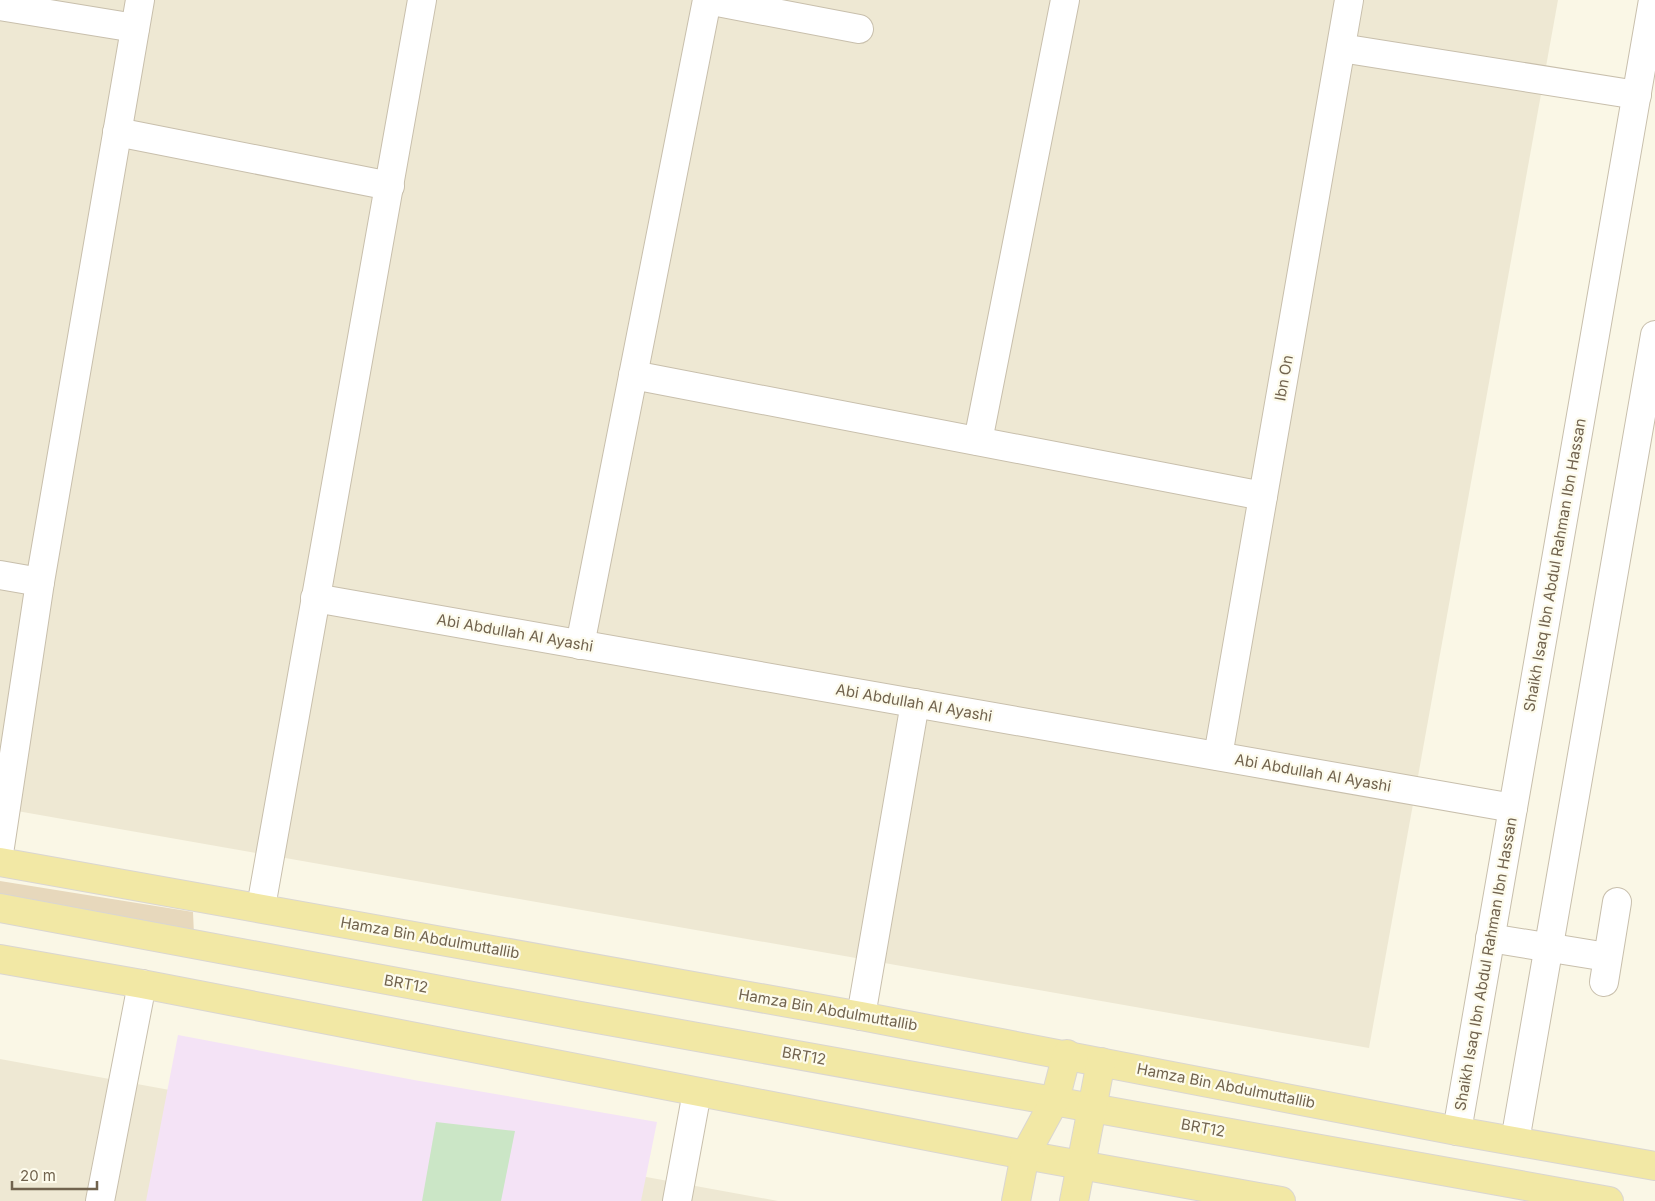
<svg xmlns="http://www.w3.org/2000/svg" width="1655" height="1201" font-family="Inter,sans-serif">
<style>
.residential{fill:#eee8d3}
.education{fill:#f4e3f6}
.green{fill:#cbe6c6}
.building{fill:#e7d8bc}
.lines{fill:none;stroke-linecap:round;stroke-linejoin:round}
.minor-casing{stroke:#c8bfac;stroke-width:30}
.major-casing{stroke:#dad6d1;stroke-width:30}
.minor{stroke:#fff;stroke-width:28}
.major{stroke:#f2e8a5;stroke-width:28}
.labels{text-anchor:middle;stroke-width:4.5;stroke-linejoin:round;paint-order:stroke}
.street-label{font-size:15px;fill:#71634e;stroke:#fdfbec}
</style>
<rect width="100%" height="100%" fill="#faf7e6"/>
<g class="residential">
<path d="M 0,0 L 1558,0 L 1369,1048 L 0,808 Z"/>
<path d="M 0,1059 L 778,1201 L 0,1201 Z"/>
</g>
<path class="education" d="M 178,1035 L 414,1080 L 657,1122 L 641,1201 L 146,1201 Z"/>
<path class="green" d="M 436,1122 L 515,1131 L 501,1201 L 422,1201 Z"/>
<path class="building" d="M 0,881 L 193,912 L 194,935 L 0,906 Z"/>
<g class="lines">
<defs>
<g id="minor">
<path d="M 707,0 L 859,29"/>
<path d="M 0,6 L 135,28"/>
<path d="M 1341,48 L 1637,95"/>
<path d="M 117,132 L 390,186"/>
<path d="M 633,375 L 1263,496"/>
<path d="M 978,441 L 1065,0"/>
<path d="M 0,575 L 40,582"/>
<path d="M 315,598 L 1513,808"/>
<path d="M 580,645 L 707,0"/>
<path d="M 1218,756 L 1349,0"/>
<path d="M 0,847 L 40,582 L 140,0"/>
<path d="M 261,907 L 422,0"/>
<path d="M 1490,938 L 1607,957"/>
<path d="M 1604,982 L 1617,902"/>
<path d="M 861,1016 L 915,703"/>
<path d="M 1457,1131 L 1653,0"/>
<path d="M 1515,1141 L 1655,335"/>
<path d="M 100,1201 L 142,984"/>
<path d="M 677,1201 L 697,1092"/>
</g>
<g id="major">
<path d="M 0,862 L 861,1016 L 1457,1131 L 1655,1166"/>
<path d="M 0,908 L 575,1015 L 1609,1201"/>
<path d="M 0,959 L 142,984 L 1025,1155 L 1281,1201"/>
<path d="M 1016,1201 L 1025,1155 L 1055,1100 L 1067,1054"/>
<path d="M 1074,1201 L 1101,1062"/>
</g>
</defs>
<use href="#minor" class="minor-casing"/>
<use href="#major" class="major-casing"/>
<use href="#minor" class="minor"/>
<use href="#major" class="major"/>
</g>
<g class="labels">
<g class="street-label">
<text transform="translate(1284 378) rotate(-80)" y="5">Ibn On</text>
<text transform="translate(1555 565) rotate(-80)" y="5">Shaikh Isaq Ibn Abdul Rahman Ibn Hassan</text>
<text transform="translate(515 633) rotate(10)" y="5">Abi Abdullah Al Ayashi</text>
<text transform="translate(914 703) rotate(10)" y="5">Abi Abdullah Al Ayashi</text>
<text transform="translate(1313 773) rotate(10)" y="5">Abi Abdullah Al Ayashi</text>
<text transform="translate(430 938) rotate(10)" y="5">Hamza Bin Abdulmuttallib</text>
<text transform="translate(1486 964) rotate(-80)" y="5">Shaikh Isaq Ibn Abdul Rahman Ibn Hassan</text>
<text transform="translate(406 984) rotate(10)" y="5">BRT12</text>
<text transform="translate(828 1010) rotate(10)" y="5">Hamza Bin Abdulmuttallib</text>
<text transform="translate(804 1056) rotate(10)" y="5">BRT12</text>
<text transform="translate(1226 1086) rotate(11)" y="5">Hamza Bin Abdulmuttallib</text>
<text transform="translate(1203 1128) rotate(10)" y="5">BRT12</text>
</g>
</g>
<path d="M12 1181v8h85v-8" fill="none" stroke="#71634e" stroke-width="2.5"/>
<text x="20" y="1181" font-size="15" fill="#71634e" stroke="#fdfbec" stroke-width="4" paint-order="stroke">20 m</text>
</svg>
